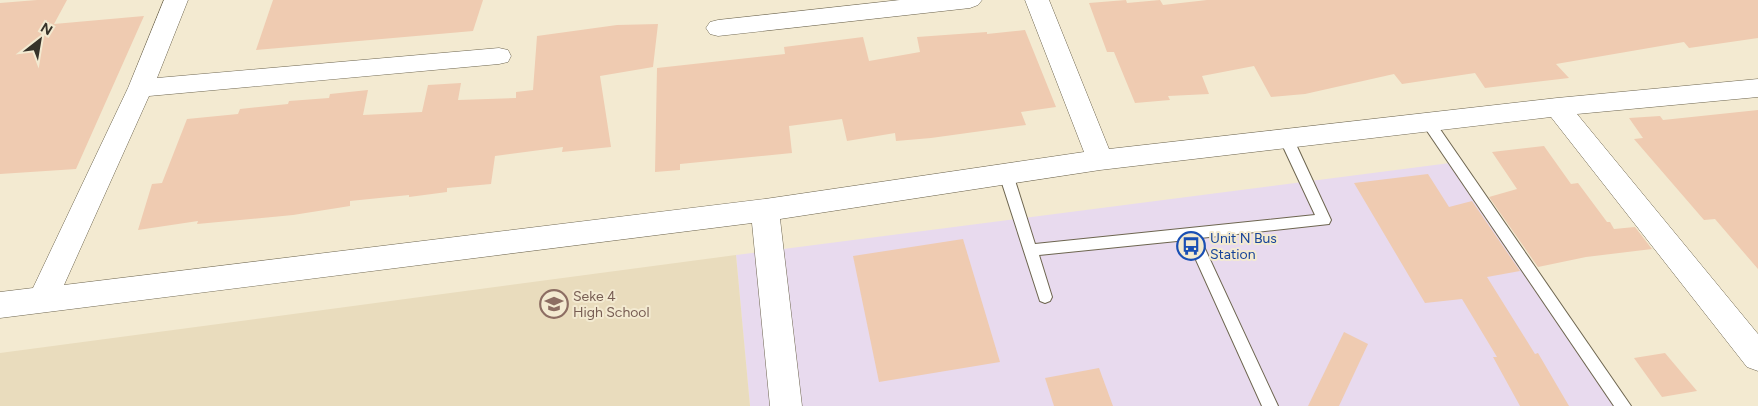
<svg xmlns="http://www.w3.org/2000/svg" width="1758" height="406" font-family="Figtree,sans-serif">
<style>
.commercial{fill:#e8daee}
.built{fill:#e9dcbd}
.building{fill:#efcbb1}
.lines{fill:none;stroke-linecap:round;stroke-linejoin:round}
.lane-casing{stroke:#6d654f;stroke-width:2}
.street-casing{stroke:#6d654f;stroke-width:1}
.lane{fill:#fff;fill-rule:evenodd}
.street{fill:#fff;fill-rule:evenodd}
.labels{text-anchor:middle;stroke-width:4;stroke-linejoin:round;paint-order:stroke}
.transit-label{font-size:14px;fill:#164399;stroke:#f3ead1;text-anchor:start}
.education-label{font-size:14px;fill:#785e54;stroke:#f3ead1;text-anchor:start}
</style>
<rect width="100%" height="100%" fill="#f3ead1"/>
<path class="commercial" d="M 1450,163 L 1616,406 L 750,406 L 736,255 Z"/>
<path class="built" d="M 736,255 L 750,406 L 0,406 L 0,353 Z"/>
<g class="building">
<path d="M 37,0 L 67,0 L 54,24 L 144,16 L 76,169 L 0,174 L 0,3 Z"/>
<path d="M 273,0 L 483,0 L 473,31 L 256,50 Z"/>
<path d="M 1126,0 L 1127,3 L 1160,0 L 1163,5 L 1207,0 L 1758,0 L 1758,38 L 1689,48 L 1684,42 L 1556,64 L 1569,78 L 1485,88 L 1475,73 L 1402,84 L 1394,74 L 1305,94 L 1271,97 L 1254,66 L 1202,76 L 1209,94 L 1168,96 L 1170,100 L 1135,103 L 1114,52 L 1107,52 L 1089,3 Z"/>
<path d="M 658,24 L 653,67 L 600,76 L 611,147 L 562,152 L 563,147 L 495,156 L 491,184 L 447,188 L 447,192 L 409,197 L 409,195 L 350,201 L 350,206 L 293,215 L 197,224 L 198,221 L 138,230 L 152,184 L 162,183 L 187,119 L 238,114 L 240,109 L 288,104 L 289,101 L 329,98 L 330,94 L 368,90 L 363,115 L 422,112 L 428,85 L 461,83 L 458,100 L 516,98 L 516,92 L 533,90 L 537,36 L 617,25 Z"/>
<path d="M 1025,30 L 1056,107 L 1021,112 L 1026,125 L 931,138 L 896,141 L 895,133 L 847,141 L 842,119 L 789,126 L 792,153 L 680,164 L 680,170 L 655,172 L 657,68 L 785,54 L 784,47 L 863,37 L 869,61 L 920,52 L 917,37 L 987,32 L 987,34 Z"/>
<path d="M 1758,110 L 1758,269 L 1715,219 L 1704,220 L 1634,139 L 1643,138 L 1629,118 L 1660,116 L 1663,120 Z"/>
<path d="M 1544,146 L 1571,184 L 1578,183 L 1607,222 L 1610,222 L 1614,229 L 1635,227 L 1652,249 L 1586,257 L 1538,267 L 1489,197 L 1517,189 L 1492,152 Z"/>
<path d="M 1428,174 L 1449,207 L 1472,201 L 1520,271 L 1487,277 L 1535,354 L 1538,353 L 1569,406 L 1520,406 L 1493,357 L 1497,357 L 1462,299 L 1425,303 L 1354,183 Z"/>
<path d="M 963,239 L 1000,362 L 879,382 L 853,256 Z"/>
<path d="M 1344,332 L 1368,344 L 1339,406 L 1308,406 Z"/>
<path d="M 1665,353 L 1697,391 L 1662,397 L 1634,358 Z"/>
<path d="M 1099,368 L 1113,406 L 1054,406 L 1045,378 Z"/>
</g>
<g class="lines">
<defs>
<g id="lane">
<path d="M 1428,117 L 1433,119 L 1631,406 L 1614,406 L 1423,125 L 1422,122 L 1423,119 Z"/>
<path d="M 1286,133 L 1293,138 L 1331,220 L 1329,224 L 1200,238 L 1278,406 L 1262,406 L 1187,240 L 1039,255 L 1052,297 L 1050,301 L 1045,303 L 1040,301 L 999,174 L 1001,170 L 1006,169 L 1013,174 L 1035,244 L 1315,215 L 1279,138 Z"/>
</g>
<g id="street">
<path d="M 164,0 L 188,0 L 157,78 L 499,48 L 508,50 L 511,56 L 508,62 L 499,64 L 149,96 L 64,285 L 765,199 L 1084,152 L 1025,0 L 1049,0 L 1109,149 L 1557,98 L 1758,79 L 1758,97 L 1577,114 L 1758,334 L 1758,371 L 1747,367 L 1551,117 L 1100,170 L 780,219 L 802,406 L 770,406 L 752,223 L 0,318 L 0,292 L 33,288 L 128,88 Z"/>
<path d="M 900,0 L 982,0 L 978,5 L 970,8 L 718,36 L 710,34 L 706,28 L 710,22 L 718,20 Z"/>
</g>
</defs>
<use href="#lane" class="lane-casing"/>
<use href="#street" class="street-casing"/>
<use href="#lane" class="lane"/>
<use href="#street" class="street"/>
</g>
<defs>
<symbol id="bus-ring" viewBox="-11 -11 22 22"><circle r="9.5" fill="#f3ead1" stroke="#1a4fb4" stroke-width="1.5"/><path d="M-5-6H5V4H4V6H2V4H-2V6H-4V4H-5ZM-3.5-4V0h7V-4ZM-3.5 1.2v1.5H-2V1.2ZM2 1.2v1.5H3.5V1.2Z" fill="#1a4fb4"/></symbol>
<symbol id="school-ring" viewBox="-11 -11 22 22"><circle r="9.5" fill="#f3ead1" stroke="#8d6e63" stroke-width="1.5"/><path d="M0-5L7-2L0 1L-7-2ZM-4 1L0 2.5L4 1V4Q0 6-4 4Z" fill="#8d6e63"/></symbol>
</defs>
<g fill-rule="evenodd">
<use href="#bus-ring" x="1175" y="230" width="32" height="32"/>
<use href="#school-ring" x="538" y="288" width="32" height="32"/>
</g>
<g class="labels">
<g class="transit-label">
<text x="1210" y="243">Unit N Bus<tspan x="1210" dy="16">Station</tspan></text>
</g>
<g class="education-label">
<text x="573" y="301">Seke 4<tspan x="573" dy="16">High School</tspan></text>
</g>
</g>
<g transform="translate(40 40) rotate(31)" stroke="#f3ead1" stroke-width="4" paint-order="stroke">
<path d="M0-4L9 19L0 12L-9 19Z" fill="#363229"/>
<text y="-8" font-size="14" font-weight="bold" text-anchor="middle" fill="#363229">N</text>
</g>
</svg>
